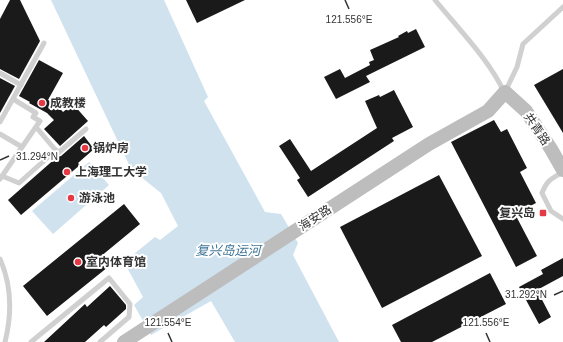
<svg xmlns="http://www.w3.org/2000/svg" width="563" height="342" font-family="Arial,'Noto Sans SC',sans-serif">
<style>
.water{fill:#cfe2ee}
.building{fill:#1a1a1a}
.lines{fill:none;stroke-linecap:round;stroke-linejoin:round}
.lane{stroke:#d0d0d0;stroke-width:5}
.secondary{stroke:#bdbdbd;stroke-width:14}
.ticks{fill:none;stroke:#333;stroke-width:1.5}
.poi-dot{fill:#e63946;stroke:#fff;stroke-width:1.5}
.labels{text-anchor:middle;stroke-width:4;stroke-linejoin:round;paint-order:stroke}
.poi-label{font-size:12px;font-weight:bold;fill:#333;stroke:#fff;text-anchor:start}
.street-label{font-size:12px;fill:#333;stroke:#fff}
.water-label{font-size:13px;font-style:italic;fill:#3f7597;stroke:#fff}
.ticks-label{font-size:10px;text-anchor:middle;fill:#333;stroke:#fff;stroke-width:4;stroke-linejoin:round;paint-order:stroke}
</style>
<rect width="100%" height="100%" fill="#fff"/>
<g class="water">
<path d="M 51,0 L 164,0 L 208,97 L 204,101 L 265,212 L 281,214 L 298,243 L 293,255 L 339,342 L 235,342 L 211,301 L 151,335 L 134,305 L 143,297 L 124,262 L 155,237 L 160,240 L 178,226 L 161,193 L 131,169 Z"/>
<path d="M 89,162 L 109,185 L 53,234 L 32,211 Z"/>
</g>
<g class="building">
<path d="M 10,0 L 20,0 L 40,41 L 19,79 L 0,69 L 0,19 Z"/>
<path d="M 186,0 L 245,0 L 197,23 Z"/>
<path d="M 416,29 L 425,47 L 366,76 L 370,82 L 336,99 L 324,77 L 340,69 L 345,78 L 370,65 L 369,62 L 374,60 L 370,50 L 399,37 L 398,36 L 407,31 L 408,33 Z"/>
<path d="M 39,60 L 63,73 L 48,100 L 56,104 L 63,112 L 73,104 L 88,121 L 60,146 L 44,129 L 54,120 L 47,113 L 29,103 L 30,102 L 19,96 Z"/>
<path d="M 563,69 L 563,133 L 534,85 Z"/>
<path d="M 0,78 L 15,86 L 0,113 Z"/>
<path d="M 394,90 L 413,127 L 392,138 L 394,141 L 308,197 L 297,180 L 300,178 L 279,146 L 290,139 L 311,171 L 377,128 L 365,101 L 379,95 L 380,97 Z"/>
<path d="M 494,120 L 501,132 L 507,129 L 527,168 L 520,172 L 536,203 L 515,214 L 537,256 L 516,267 L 451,142 Z"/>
<path d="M 84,136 L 94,149 L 78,163 L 80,165 L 21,215 L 8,200 L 57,157 L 61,156 Z"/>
<path d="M 439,175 L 482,256 L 382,308 L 340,227 Z"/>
<path d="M 124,204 L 140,224 L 100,257 L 108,267 L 47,316 L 23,286 Z"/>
<path d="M 563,258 L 563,276 L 537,290 L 551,317 L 539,324 L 519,287 L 543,274 L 541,270 Z"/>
<path d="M 490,273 L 506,304 L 432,342 L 401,342 L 392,325 Z"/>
<path d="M 110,286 L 126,305 L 126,309 L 106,327 L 104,325 L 85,342 L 44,342 L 85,304 L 87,307 Z"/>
</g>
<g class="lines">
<g class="lane">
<path d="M 435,0 C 457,27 490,61 504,92"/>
<path d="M 0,73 L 21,85"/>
<path d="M 505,92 L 517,67 L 523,44 L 563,7"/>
<path d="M 0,122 L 44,43"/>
<path d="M 36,127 L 58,153 L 86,129"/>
<path d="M 0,134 L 22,147"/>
<path d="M 563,172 C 551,179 547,180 542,193 L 551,211 L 563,219"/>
<path d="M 2,176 L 19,183 L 56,150"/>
<path d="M 0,179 L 40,121 L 33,117 L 36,113 L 13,99"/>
<path d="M 0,259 C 12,286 12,314 5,342"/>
<path d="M 31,342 L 109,278 L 130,304 L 129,317 L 100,342"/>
</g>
<path class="secondary" d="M 124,342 L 429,144 L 488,111 L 505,92 L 526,111 L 551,149 L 563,170"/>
</g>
<path class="ticks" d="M 345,0 L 349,9M 0,160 L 9,156M 554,295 L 563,291M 168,333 L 172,342M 486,333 L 490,342"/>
<g class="poi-dot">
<circle cx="42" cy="103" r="4"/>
<circle cx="85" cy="148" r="4"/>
<circle cx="67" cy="172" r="4"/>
<circle cx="71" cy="198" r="4"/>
<rect x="539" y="209" width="8" height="8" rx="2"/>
<circle cx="78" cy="262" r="4"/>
</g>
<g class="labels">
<g class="poi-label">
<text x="50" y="107">成教楼</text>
<text x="93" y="152">锅炉房</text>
<text x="75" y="176">上海理工大学</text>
<text x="79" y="202">游泳池</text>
<text x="535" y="217" text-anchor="end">复兴岛</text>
<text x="86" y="266">室内体育馆</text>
</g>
<g class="street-label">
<text transform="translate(537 129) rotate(56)" y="4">共青路</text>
<text transform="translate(315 218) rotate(-33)" y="4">海安路</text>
</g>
<g class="water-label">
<text x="228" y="255">复兴岛运河</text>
</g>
</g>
<g class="ticks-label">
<text x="349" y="23">121.556°E</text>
<text x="37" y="160">31.294°N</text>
<text x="526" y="298">31.292°N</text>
<text x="168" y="326">121.554°E</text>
<text x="486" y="326">121.556°E</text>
</g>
</svg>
